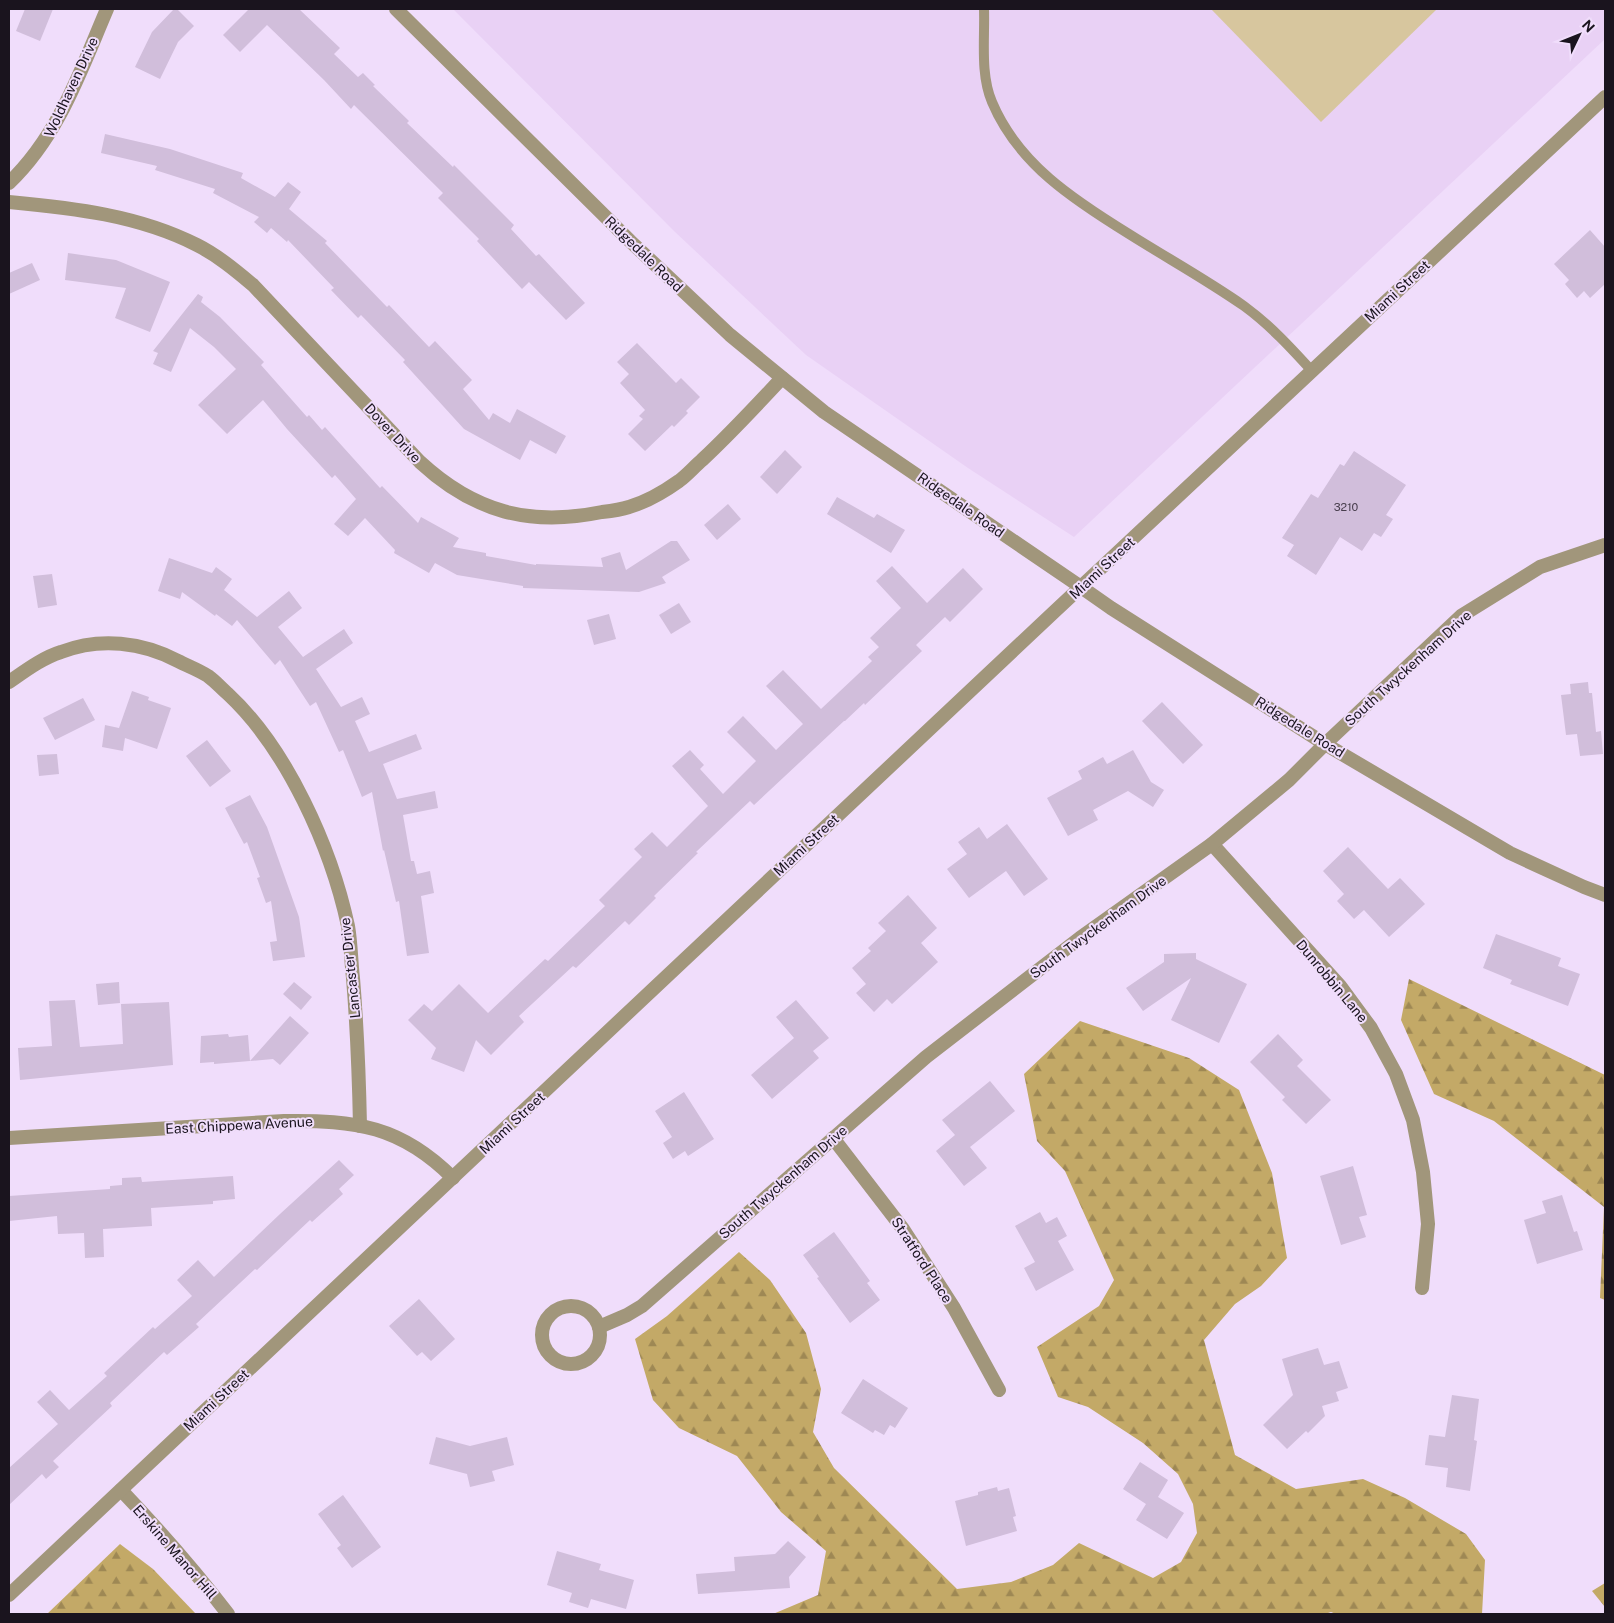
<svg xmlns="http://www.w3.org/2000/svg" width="1614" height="1623" font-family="'Public Sans',sans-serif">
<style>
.built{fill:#e9d1f5}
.forest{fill:url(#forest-firs)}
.park{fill:#d7c69e}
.building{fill:#d1bedb}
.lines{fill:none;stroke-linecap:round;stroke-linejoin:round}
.service{stroke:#a1967b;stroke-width:10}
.minor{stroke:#a1967b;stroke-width:14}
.tertiary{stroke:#a1967b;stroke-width:14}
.labels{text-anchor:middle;stroke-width:4;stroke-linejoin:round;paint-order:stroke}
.number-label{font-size:11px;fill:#483e4d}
.street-label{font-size:14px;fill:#1a141e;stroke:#f0ddfb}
</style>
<defs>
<pattern id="forest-firs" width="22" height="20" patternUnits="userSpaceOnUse" patternTransform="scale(1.25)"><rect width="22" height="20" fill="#c3a967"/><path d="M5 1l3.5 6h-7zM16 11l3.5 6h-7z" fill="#9e8854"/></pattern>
</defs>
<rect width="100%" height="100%" fill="#f0ddfb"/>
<path class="built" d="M 453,9 L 1605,9 L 1605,39 L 1074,537 L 968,468 L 806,355 L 674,231 Z"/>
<g class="forest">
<path d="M 1409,979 L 1605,1075 L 1605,1300 L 1600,1298 L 1604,1207 L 1494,1121 L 1434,1094 L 1401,1020 Z"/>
<path d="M 1080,1021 L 1189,1058 L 1239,1090 L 1272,1173 L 1287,1258 L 1261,1286 L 1235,1304 L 1204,1340 L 1235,1455 L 1296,1489 L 1363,1479 L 1405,1498 L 1466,1534 L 1485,1560 L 1482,1614 L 1336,1614 L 1331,1612 L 1325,1614 L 773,1614 L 818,1595 L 826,1551 L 781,1512 L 737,1456 L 679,1428 L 653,1400 L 635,1339 L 667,1316 L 739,1252 L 770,1280 L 806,1333 L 821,1389 L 813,1432 L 834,1468 L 957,1589 L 1011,1582 L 1053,1565 L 1079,1543 L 1153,1578 L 1181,1562 L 1197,1533 L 1193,1504 L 1178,1474 L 1143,1443 L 1088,1407 L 1058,1397 L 1037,1347 L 1099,1306 L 1114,1280 L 1065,1171 L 1037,1141 L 1024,1074 Z"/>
<path d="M 120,1544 L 153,1569 L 196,1614 L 47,1614 Z"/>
<path d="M 1605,1583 L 1605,1607 L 1592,1591 Z"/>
</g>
<path class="park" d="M 1211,9 L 1437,9 L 1321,122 Z"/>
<g class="building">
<path d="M 25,9 L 53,9 L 40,41 L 16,31 Z"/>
<path d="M 174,9 L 177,9 L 194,26 L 178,42 L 160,79 L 135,67 L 152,32 Z"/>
<path d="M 249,9 L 299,9 L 340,48 L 334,54 L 358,77 L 363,73 L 375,85 L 373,86 L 409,121 L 407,123 L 453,167 L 454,165 L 514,225 L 511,229 L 536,256 L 539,254 L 585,303 L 566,320 L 529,282 L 522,289 L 477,241 L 479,239 L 438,198 L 443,193 L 354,105 L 351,109 L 324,80 L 267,25 L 240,52 L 223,35 Z"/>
<path d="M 105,134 L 170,149 L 243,173 L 241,178 L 275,197 L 288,182 L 301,192 L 289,209 L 327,241 L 325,243 L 387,307 L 389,305 L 429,347 L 435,341 L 472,380 L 463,389 L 489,420 L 493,413 L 510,423 L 517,409 L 566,436 L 556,454 L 530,440 L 520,460 L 464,429 L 403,362 L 405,360 L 361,315 L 358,318 L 331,290 L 334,288 L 288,240 L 287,242 L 271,228 L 267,233 L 254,222 L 259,217 L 213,193 L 215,189 L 155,170 L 157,166 L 101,153 Z"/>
<path d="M 1590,230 L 1605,247 L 1605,284 L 1590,298 L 1584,291 L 1577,298 L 1565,284 L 1569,280 L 1554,264 Z"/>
<path d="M 68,253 L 116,260 L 170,282 L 150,332 L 115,318 L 126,288 L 65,280 Z"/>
<path d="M 32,263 L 40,280 L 9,294 L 9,273 Z"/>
<path d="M 198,294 L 203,297 L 201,302 L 220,317 L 264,362 L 261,365 L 307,417 L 309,415 L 322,430 L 325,427 L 380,488 L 382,486 L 418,523 L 421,517 L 459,538 L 453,547 L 486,553 L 486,556 L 536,565 L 536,564 L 603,567 L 601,558 L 620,552 L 626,570 L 671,541 L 677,541 L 690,560 L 662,577 L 666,583 L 639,592 L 523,588 L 523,586 L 457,575 L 435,563 L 429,573 L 394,553 L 395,550 L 365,518 L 348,536 L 334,524 L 356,499 L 335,475 L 332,478 L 287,429 L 263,400 L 227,434 L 198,405 L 236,369 L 214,347 L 190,328 L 171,372 L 153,364 L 158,353 L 153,351 Z"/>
<path d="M 637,343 L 676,383 L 681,378 L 700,397 L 686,411 L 688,413 L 674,427 L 672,425 L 645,451 L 628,434 L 643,419 L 639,416 L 645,410 L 620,383 L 629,374 L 617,362 Z"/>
<path d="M 785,450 L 802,467 L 777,494 L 760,477 Z"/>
<path d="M 1354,451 L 1406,485 L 1386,515 L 1393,519 L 1381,537 L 1374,533 L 1362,551 L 1340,537 L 1316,575 L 1287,556 L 1294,545 L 1282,538 L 1311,494 L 1318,498 L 1340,464 L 1344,466 Z"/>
<path d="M 837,497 L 874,518 L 877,514 L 905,530 L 891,553 L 827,514 Z"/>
<path d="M 728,504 L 741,519 L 717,540 L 704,525 Z"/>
<path d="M 169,558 L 212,573 L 216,567 L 232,579 L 224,590 L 257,617 L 289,591 L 302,608 L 278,627 L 303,657 L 344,629 L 353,643 L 316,669 L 341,707 L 362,697 L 370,714 L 355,721 L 369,752 L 416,734 L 422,749 L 383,764 L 397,799 L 435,791 L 438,808 L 403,815 L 411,861 L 414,861 L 417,874 L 430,871 L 434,893 L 421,896 L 429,953 L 407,956 L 399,901 L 396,902 L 384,850 L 383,851 L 372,792 L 362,797 L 343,750 L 339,752 L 316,702 L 310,706 L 280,660 L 275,665 L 237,620 L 232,626 L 216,614 L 215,616 L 182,592 L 180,599 L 158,591 Z"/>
<path d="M 892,566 L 927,603 L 963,568 L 983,589 L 950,622 L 945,617 L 916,645 L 922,651 L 865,705 L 864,703 L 845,721 L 844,721 L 754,805 L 750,801 L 696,852 L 698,853 L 654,896 L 656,898 L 629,925 L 625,921 L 576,968 L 573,966 L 519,1016 L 524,1022 L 491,1055 L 476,1040 L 464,1072 L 431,1059 L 436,1048 L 408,1020 L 424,1004 L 432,1011 L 459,984 L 488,1013 L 545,959 L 548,961 L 605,906 L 599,900 L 642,857 L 634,849 L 652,832 L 667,847 L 708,806 L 672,766 L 690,750 L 704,765 L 700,769 L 723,794 L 756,761 L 727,732 L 743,716 L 776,750 L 803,724 L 766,686 L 783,670 L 821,709 L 872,661 L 868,657 L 879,647 L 870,638 L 901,608 L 876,581 Z"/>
<path d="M 52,574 L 57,605 L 38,608 L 33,576 Z"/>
<path d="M 679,603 L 691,622 L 671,634 L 659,615 Z"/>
<path d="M 609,614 L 616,639 L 594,645 L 587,620 Z"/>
<path d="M 1588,682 L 1589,693 L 1592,693 L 1596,732 L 1601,731 L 1603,754 L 1580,756 L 1577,734 L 1566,735 L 1561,695 L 1571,694 L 1570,684 Z"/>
<path d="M 132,691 L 149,697 L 148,700 L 171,708 L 157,749 L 125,738 L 123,751 L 102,747 L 105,725 L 119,728 Z"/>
<path d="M 83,698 L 95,720 L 55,740 L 43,718 Z"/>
<path d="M 1162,702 L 1203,745 L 1183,764 L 1142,721 Z"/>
<path d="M 207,740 L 231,771 L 210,787 L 186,756 Z"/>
<path d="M 1133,750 L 1151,782 L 1164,790 L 1153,807 L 1128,791 L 1093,810 L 1098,820 L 1068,836 L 1047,798 L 1082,779 L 1078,771 L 1103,757 L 1107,764 Z"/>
<path d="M 57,754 L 59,774 L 39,776 L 37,755 Z"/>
<path d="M 250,795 L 267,827 L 299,917 L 305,957 L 273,961 L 270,942 L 277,941 L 271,901 L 266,903 L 257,878 L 260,877 L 247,842 L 244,844 L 225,808 Z"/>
<path d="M 1007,824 L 1048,879 L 1024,896 L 1006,871 L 969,898 L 947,869 L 967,854 L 958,842 L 979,827 L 987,839 Z"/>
<path d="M 1348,847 L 1388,889 L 1400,878 L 1425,904 L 1389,937 L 1364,910 L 1354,919 L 1337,901 L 1344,894 L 1323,871 Z"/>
<path d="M 908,895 L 937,928 L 921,943 L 938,962 L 892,1004 L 887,999 L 874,1012 L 856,993 L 866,984 L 852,968 L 871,951 L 868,948 L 886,931 L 878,923 Z"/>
<path d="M 1496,934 L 1561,958 L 1558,966 L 1580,974 L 1568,1006 L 1510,984 L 1512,980 L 1483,968 Z"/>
<path d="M 1196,953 L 1196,959 L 1247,984 L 1219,1043 L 1171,1020 L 1191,978 L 1143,1011 L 1126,988 L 1164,962 L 1164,954 Z"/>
<path d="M 119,982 L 120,1003 L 98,1005 L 96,984 Z"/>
<path d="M 294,982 L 312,997 L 301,1010 L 283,994 Z"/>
<path d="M 75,1000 L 80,1047 L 123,1044 L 121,1004 L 169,1002 L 173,1065 L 20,1080 L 18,1048 L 52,1046 L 49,1001 Z"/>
<path d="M 796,1000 L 829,1038 L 813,1051 L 819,1058 L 772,1099 L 751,1075 L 794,1038 L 776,1017 Z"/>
<path d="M 290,1016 L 309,1033 L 280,1065 L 273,1059 L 250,1061 Z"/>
<path d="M 228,1034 L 229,1037 L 248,1035 L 250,1061 L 214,1064 L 214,1062 L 200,1063 L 201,1036 Z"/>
<path d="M 1278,1034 L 1303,1060 L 1297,1066 L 1331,1100 L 1306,1124 L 1282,1100 L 1285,1097 L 1250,1062 Z"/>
<path d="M 990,1081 L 1015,1111 L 970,1147 L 987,1168 L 964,1186 L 936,1151 L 955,1135 L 942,1120 Z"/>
<path d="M 684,1092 L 714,1139 L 688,1156 L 685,1151 L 673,1159 L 663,1143 L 672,1137 L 655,1111 Z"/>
<path d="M 339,1160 L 354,1175 L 339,1189 L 343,1194 L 312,1222 L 310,1220 L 257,1270 L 255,1269 L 196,1324 L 199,1327 L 167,1355 L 164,1352 L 110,1403 L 112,1406 L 53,1461 L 59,1467 L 46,1479 L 42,1474 L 9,1505 L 9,1468 L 58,1424 L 37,1402 L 50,1390 L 69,1410 L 107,1376 L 104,1373 L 153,1327 L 155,1329 L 192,1296 L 177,1280 L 198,1260 L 214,1277 L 280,1214 Z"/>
<path d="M 1353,1166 L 1367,1215 L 1359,1217 L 1366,1237 L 1341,1245 L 1320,1176 Z"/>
<path d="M 233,1176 L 235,1199 L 213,1201 L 213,1204 L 151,1208 L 152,1226 L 103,1229 L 104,1257 L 85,1258 L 84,1233 L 58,1234 L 57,1216 L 9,1221 L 9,1196 L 110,1189 L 110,1186 L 122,1185 L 122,1178 L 141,1177 L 142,1182 Z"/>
<path d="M 1562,1195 L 1574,1232 L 1577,1231 L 1583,1250 L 1537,1264 L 1524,1220 L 1546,1213 L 1542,1201 Z"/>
<path d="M 1040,1212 L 1046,1223 L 1057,1217 L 1067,1236 L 1058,1241 L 1074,1270 L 1036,1291 L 1024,1268 L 1035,1262 L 1015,1226 Z"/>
<path d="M 834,1232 L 870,1281 L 867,1283 L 880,1300 L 850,1323 L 817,1278 L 819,1277 L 803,1255 Z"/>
<path d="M 419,1299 L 455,1339 L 431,1361 L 422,1352 L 417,1356 L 389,1326 Z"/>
<path d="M 1318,1348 L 1324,1365 L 1339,1361 L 1348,1388 L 1336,1392 L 1339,1401 L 1322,1406 L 1325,1416 L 1308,1433 L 1306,1431 L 1287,1449 L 1263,1425 L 1293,1395 L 1282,1359 Z"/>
<path d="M 863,1379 L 908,1408 L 895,1428 L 890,1425 L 884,1435 L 875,1430 L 873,1433 L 841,1413 Z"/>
<path d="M 1452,1395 L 1479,1399 L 1474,1440 L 1477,1441 L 1470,1491 L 1446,1487 L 1448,1468 L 1425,1465 L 1429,1435 L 1445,1437 Z"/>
<path d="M 436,1437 L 470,1446 L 507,1437 L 514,1465 L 492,1471 L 495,1481 L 470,1487 L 467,1474 L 429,1464 Z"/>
<path d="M 1140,1462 L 1168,1480 L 1158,1497 L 1184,1513 L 1167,1539 L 1136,1520 L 1146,1504 L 1123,1489 Z"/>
<path d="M 997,1487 L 998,1491 L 1009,1488 L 1016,1516 L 1013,1517 L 1017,1531 L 966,1546 L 955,1501 L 978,1495 L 978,1492 Z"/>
<path d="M 343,1495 L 381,1547 L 352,1568 L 337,1548 L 341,1545 L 318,1514 Z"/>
<path d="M 788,1541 L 806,1557 L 789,1577 L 790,1588 L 698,1594 L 696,1574 L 735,1571 L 734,1557 L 775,1554 Z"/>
<path d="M 557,1551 L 601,1564 L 599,1570 L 634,1580 L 626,1609 L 591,1599 L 588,1608 L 569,1602 L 572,1593 L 547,1585 Z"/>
</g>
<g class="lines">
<path class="service" d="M 984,9 C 985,39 980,74 992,102 C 1018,164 1074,200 1129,234 C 1167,258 1207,280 1244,306 C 1270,325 1291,348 1312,371"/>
<g class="minor">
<path d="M 396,9 L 630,241 L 730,335 L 824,412 L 1081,587"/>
<path d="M 9,183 C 59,135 80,72 107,9"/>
<path d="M 9,202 C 73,208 138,215 197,245 C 217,255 235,270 253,285 L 420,462 C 474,512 530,527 602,512 C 611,511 620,510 629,507 C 646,502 665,491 679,481 C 687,475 694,467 702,460 C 730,434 756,406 782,378"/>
<path d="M 9,682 C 25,671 42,658 61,652 C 100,637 142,642 178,661 C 188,666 199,670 208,676 C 215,681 221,688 228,694 C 287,749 331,847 348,926 C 351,943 351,961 353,978 C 357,1027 359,1076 360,1126"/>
<path d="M 1212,844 L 1340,986 L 1371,1028 L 1396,1074 L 1413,1120 L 1423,1172 L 1428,1224 L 1422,1288"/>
<path d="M 9,1138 L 284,1121 C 356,1120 401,1126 453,1178"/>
<path d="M 833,1138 L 903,1229 L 954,1308 L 999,1390"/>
<circle cx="571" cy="1335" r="29"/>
<path d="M 599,1327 L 627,1315 L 642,1306 L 926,1057 L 1080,938 L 1212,844 L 1289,780 L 1325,744"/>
<path d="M 121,1490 C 159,1530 195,1571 228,1614"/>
</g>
<g class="tertiary">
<path d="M 1081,587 L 1111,608 L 1325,744 L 1510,853 L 1584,887 L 1605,895"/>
<path d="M 1325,744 L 1461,616 L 1540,567 L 1605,545"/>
<path d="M 9,1595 L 1054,612 L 1605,97"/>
</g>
</g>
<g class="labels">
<g class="number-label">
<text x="1346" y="511">3210</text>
</g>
<g class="street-label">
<text transform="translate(71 87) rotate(-65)" y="5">Woldhaven Drive</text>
<text transform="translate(644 254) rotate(44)" y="5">Ridgedale Road</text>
<text transform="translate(1397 291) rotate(-43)" y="5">Miami Street</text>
<text transform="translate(393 433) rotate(47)" y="5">Dover Drive</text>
<text transform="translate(961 505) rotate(35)" y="5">Ridgedale Road</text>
<text transform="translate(1102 568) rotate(-43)" y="5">Miami Street</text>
<text transform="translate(1408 668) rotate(-42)" y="5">South Twyckenham Drive</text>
<text transform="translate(1300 727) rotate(32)" y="5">Ridgedale Road</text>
<text transform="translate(806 845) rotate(-43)" y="5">Miami Street</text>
<text transform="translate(1098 927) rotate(-36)" y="5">South Twyckenham Drive</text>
<text transform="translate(350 968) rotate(-96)" y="5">Lancaster Drive</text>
<text transform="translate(1332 981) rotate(50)" y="5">Dunrobbin Lane</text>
<text transform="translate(512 1123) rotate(-43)" y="5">Miami Street</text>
<text transform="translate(239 1125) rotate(-3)" y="5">East Chippewa Avenue</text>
<text transform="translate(783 1182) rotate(-41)" y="5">South Twyckenham Drive</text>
<text transform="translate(922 1260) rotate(57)" y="5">Stratford Place</text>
<text transform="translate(216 1400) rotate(-43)" y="5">Miami Street</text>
<text transform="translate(175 1552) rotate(49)" y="5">Erskine Manor Hill</text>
</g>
</g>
<rect width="1614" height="1623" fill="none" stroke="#1a141e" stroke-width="20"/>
<g transform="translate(1579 35) rotate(47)" stroke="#f0ddfb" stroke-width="4" paint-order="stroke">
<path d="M0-4L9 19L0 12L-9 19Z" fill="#1a141e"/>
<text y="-8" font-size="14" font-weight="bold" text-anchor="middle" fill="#1a141e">N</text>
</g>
</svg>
